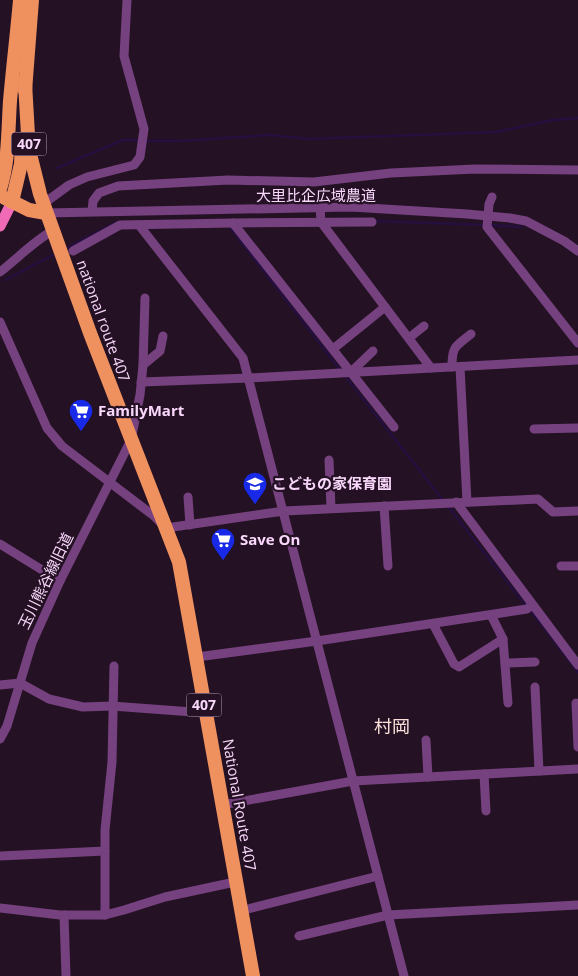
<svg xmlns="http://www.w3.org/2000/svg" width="578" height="976" font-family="'Open Sans','Noto Sans JP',sans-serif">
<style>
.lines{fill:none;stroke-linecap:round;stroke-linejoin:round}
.stream{stroke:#250f3f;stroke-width:2.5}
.minor{stroke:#75417e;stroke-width:9}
.major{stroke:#f06ab5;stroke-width:11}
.highway{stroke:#ef905f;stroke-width:14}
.labels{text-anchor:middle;stroke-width:4.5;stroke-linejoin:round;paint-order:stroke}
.shield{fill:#241124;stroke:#b99cba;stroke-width:1}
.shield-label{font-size:14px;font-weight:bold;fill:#f9d8fb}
.street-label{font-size:15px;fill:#f9d8fb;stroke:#241124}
.poi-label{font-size:15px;font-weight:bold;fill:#f9d8fb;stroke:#241124;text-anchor:start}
.quarter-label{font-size:18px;fill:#fbe0da;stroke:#241124}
</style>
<rect width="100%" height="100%" fill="#241124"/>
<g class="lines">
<g class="stream">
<path d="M 145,141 L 179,141 L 270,135 L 309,139 L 496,132 L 553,120 L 578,118"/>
<path d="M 57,168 L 123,140 L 140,140"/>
<path d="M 375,221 L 484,225"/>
<path d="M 228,225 L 341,371"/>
<path d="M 490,225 L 522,227"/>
<path d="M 64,249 L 117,222"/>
<path d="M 5,280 L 57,253"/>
<path d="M 344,375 L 443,500"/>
<path d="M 448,506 L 526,606"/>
<path d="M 530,610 L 578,672"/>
</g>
<g class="minor">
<path d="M 492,197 L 489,204 L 487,227 L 578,343"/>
<path d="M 43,204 L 69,185 L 87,177 L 134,165 L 140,157 L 144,129 L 124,56 L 127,0"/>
<path d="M 320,207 L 321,222 L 431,368"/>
<path d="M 92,211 L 93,201 L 99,193 L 118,186 L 228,180 L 314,182 L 391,173 L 475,169 L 578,170"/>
<path d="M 46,213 L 351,207 L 467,214 L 510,218 L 526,221 L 564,241 L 578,251"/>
<path d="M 233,223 L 394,427"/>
<path d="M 139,225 L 243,358 L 404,976"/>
<path d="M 73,251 L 120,225 L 233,223 L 372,222"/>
<path d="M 0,272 C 18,258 33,242 52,231"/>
<path d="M 0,322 L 47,428 L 62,446 L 154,516 L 166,528 L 284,511 L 538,499 L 553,512 L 578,511"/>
<path d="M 409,338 L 424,326"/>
<path d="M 333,349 L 385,307"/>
<path d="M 143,365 L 160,351 L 163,336"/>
<path d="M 452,367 C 452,346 455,347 471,334"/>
<path d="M 460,367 L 467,502"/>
<path d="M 351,372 L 373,351"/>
<path d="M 141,382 L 249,378 L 578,360"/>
<path d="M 534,429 L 578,428"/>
<path d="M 329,460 L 331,508"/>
<path d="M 188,497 L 190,525"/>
<path d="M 456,502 L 578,665"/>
<path d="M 384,506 L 388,566"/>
<path d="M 0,544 L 60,581"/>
<path d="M 561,566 L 578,566"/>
<path d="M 491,615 L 503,639 L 508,703"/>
<path d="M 433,624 L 454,664 L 459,667 L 503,639"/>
<path d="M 197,657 L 317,641 L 527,609 L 532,605"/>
<path d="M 505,663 L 535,662"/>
<path d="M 0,685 L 20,683 L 49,699 L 83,707 L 112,706 L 206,713"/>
<path d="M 535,687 L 539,771"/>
<path d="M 576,703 L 578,747"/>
<path d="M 0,739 L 7,726 L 32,643 L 60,581 L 131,440 L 140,395 L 143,365 L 145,298"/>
<path d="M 426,740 L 428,777"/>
<path d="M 484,774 L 486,811"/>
<path d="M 222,805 L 353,781 L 578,769"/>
<path d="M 0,856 L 105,851"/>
<path d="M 0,908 L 60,915 L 105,915 L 124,910 L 165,897 L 235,882"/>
<path d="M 240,911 L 378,876"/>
<path d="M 64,915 L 66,976"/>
<path d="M 105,915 L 105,830 L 112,762 L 114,666"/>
<path d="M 299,936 L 388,915 L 578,905"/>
</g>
<path class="major" d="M 0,226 L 12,202"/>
<g class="highway">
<path d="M 25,83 L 28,135 L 31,158 L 40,194 L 90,333 L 179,562 L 253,976"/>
<path d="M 25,91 L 32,0"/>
<path d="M 0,189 C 9,160 8,131 10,101 C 13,67 17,34 20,0"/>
<path d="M 5,198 L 29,210 L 46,213"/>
<path d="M 12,202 L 21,164 L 22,140"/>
</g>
</g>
<defs>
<symbol id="supermarket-pin" viewBox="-11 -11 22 30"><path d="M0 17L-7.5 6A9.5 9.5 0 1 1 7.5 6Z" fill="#1829e7" stroke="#241124"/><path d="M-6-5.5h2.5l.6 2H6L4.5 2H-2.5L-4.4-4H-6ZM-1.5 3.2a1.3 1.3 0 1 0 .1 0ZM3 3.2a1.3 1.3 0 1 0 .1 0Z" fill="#fff"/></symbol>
<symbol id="school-pin" viewBox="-11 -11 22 30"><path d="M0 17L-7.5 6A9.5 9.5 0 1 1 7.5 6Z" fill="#1829e7" stroke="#241124"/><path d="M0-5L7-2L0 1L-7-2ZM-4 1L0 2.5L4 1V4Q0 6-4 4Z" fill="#fff"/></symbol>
</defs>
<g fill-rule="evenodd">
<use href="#supermarket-pin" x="67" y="397" width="28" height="38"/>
<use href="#school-pin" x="241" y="470" width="28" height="38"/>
<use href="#supermarket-pin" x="209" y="526" width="28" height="38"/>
</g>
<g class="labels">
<g class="shield">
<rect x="11.5" y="132.5" width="35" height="23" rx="4"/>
<rect x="186.5" y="693.5" width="35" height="23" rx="4"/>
</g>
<g class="shield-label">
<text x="29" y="149">407</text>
<text x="204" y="710">407</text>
</g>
<g class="street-label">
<text x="316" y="201">大里比企広域農道</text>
<text transform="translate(103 321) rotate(70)" y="5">national route 407</text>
<text transform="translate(46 581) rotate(-64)" y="5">玉川熊谷線旧道</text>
<text transform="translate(239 805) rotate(80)" y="5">National Route 407</text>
</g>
<g class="poi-label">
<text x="98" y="416">FamilyMart</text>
<text x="272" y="489">こどもの家保育園</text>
<text x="240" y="545">Save On</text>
</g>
<g class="quarter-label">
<text x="392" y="733">村岡</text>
</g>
</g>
</svg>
